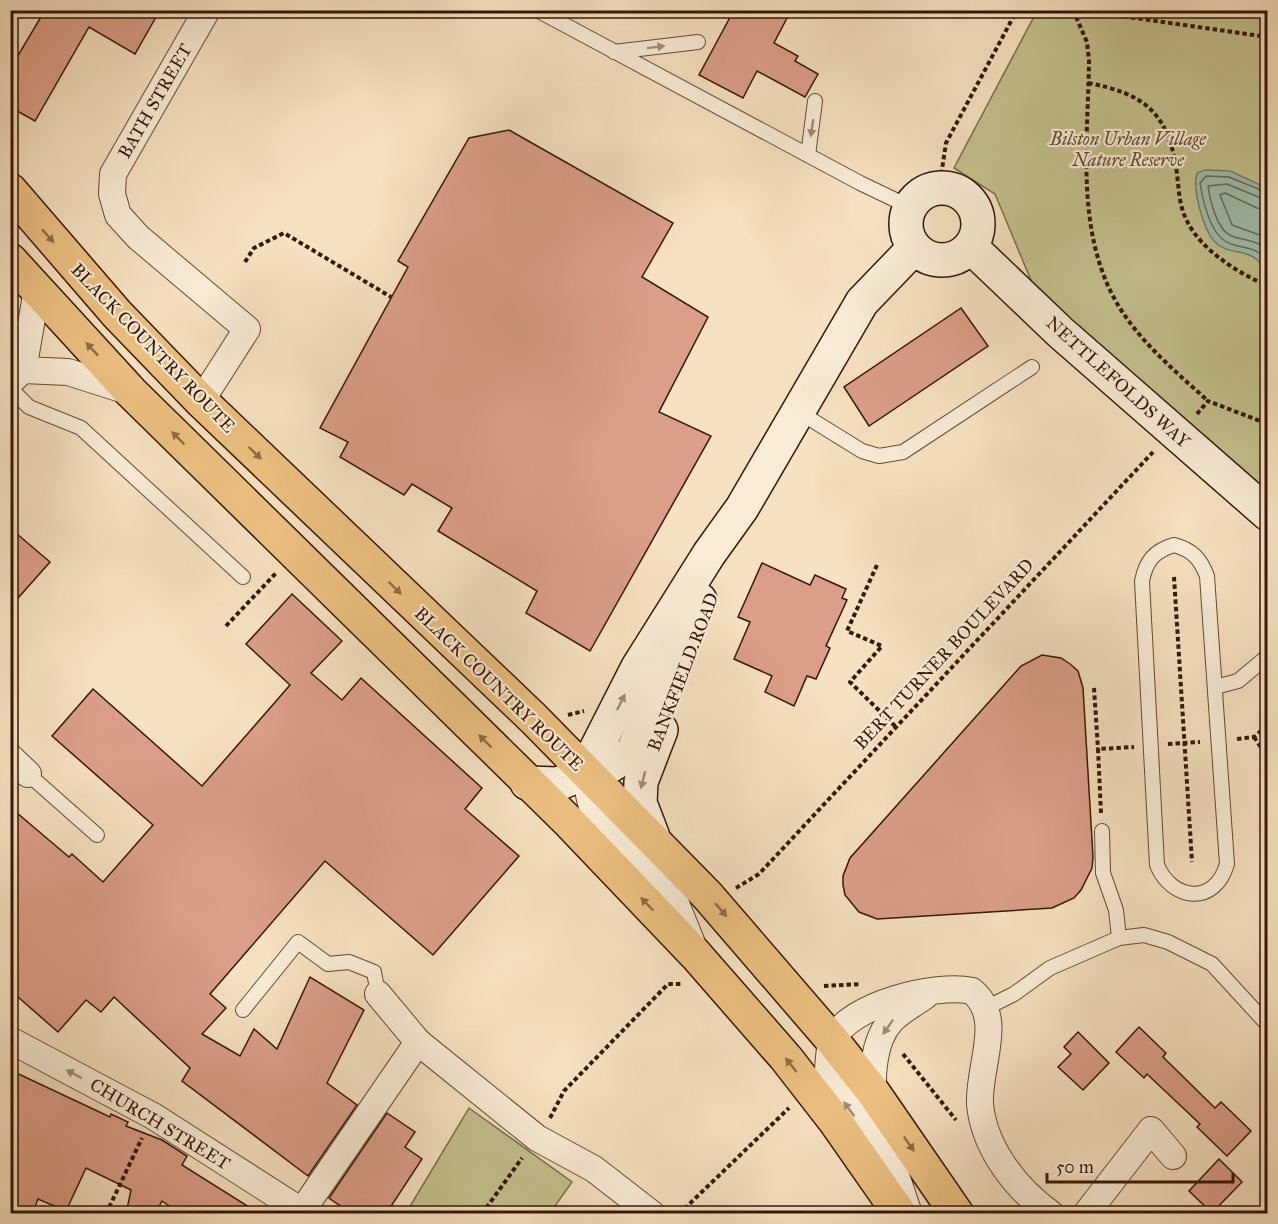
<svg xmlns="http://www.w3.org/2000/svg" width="1278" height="1224" font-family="'IM FELL Great Primer',serif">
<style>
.green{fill:#c3c18e;stroke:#7c6c4a;stroke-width:1.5}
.water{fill:#9ebeac;stroke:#747b6a;stroke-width:1.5}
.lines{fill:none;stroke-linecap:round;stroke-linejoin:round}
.shore{stroke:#6a6a59;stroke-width:1.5}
.building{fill:#db9e88;stroke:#361606;stroke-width:1.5}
.lane-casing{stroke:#664934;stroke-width:16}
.street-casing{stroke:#664934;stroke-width:28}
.secondary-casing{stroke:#361606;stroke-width:36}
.highway-casing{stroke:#361606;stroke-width:36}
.path{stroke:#361606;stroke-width:4;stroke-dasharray:4.5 3;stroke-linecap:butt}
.lane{stroke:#f9ecd6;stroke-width:14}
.street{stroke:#f9ecd6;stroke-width:26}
.secondary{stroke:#f9ecd6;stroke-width:33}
.highway{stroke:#ebc080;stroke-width:33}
.oneway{fill:#a18c78}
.oneway2{fill:#906b43}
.labels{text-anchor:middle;stroke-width:4.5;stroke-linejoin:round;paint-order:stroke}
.street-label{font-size:18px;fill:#361606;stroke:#f9ecd6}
.park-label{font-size:18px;font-style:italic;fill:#60492f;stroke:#f9ecd6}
</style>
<rect width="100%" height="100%" fill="#f6e1c0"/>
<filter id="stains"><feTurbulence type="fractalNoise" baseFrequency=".00333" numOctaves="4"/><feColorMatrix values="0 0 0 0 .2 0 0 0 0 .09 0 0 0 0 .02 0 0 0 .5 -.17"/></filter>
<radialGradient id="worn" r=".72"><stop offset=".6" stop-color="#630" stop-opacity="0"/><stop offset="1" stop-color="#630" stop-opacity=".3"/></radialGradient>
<g class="green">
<path d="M 1256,10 L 1267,12 L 1267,498 L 1038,297 L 995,194 L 954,168 L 1037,11 Z"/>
<path d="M 469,1108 L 572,1182 L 550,1213 L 406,1213 Z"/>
</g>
<path class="water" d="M 1205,170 L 1230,171 L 1267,188 L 1267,275 C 1253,242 1232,260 1214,241 C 1203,228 1192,189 1197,173 Z"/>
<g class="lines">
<g class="shore">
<path d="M 1268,193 L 1229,177 L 1206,176 L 1200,183 C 1203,201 1210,238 1231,244 C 1246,249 1257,247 1268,261"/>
<path d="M 1268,201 L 1227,184 L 1208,186 C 1210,200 1217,231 1232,236 C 1245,241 1256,240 1268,249"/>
<path d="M 1268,210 L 1257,208 L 1225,193 L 1220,195 L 1232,225 L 1268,238"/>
</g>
</g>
<g class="building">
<path d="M 45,10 L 160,10 L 135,54 L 89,27 L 35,121 L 10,107 L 10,69 Z"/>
<path d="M 734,10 L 774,10 L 787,18 L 774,43 L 798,56 L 795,61 L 818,74 L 805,97 L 757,71 L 743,98 L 699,75 Z"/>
<path d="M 509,130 L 673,223 L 642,277 L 708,317 L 659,412 L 711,436 L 590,651 L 526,613 L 537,591 L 438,531 L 452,508 L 412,484 L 404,495 L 340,457 L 348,442 L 320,428 L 408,267 L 398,261 L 469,138 Z"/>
<path d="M 961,308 L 988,346 L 869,426 L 844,387 Z"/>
<path d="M 10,528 L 50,562 L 10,607 Z"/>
<path d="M 762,563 L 810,585 L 815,575 L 846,589 L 842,598 L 847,600 L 826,646 L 830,648 L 816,679 L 807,676 L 794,706 L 765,692 L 772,676 L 734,659 L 750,622 L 738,617 Z"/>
<path d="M 292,594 L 342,641 L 311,673 L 342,700 L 361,678 L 482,788 L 465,809 L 519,856 L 433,955 L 325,861 L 210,994 L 226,1008 L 202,1034 L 240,1056 L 254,1029 L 277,1049 L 310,977 L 364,1010 L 327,1083 L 357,1105 L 308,1176 L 182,1081 L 190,1068 L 114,997 L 101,1012 L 86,1000 L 58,1032 L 10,990 L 10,807 L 69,857 L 72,854 L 103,882 L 153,825 L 52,736 L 93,689 L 202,786 L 290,685 L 246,644 Z"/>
<path d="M 1042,655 L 1061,658 L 1070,664 L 1078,671 L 1083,688 L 1093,857 L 1092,868 L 1081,890 L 1074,898 L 1052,908 L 877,919 L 859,912 L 845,895 L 843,885 L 843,876 L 850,858 L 1021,666 Z"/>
<path d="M 1139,1027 L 1166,1053 L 1163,1057 L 1215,1108 L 1221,1102 L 1251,1131 L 1227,1156 L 1197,1127 L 1200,1124 L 1147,1074 L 1144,1078 L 1116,1052 Z"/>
<path d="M 1078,1032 L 1109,1063 L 1083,1090 L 1058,1067 L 1071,1054 L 1064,1047 Z"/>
<path d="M 10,1070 L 110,1117 L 111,1114 L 128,1122 L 126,1126 L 162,1140 L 187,1156 L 182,1165 L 260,1214 L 181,1214 L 162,1201 L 155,1214 L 126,1214 L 131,1190 L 86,1168 L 66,1211 L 38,1199 L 32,1214 L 10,1214 Z"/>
<path d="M 387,1113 L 415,1132 L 405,1147 L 422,1159 L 386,1214 L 352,1214 L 329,1198 Z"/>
<path d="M 1219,1159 L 1242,1182 L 1212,1213 L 1189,1191 Z"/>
</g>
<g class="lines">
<defs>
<g id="lane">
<path d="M 537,10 L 860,183 L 910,207"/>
<path d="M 614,52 L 698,42"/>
<path d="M 808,155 L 815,101"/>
<path d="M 10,388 L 29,407 L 81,428 L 243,577"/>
<path d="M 799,412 L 862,451 L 879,456 L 903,452 L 1032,367"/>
<path d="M 1174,545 C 1192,550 1200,558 1207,576 L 1227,864 C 1215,906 1172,901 1157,865 L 1142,581 C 1146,561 1154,551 1174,545 Z"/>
<path d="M 1215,687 L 1238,681 L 1268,656"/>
<path d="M 28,774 L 97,835"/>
<path d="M 1102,831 L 1103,873 L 1116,910 L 1119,938"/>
<path d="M 986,1008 L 1014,994 L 1050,968 L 1119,938 L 1144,935 L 1168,942 L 1212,964 L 1268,1025"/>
<path d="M 243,1010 L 298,942 L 328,964 L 349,962 L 374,972 L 378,994"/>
</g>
<g id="street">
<path d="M 23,370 L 68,372 L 131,392"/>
<path d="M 10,382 L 23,370 L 37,290"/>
<path d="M 201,401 L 247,329 L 138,237 L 118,215 L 112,194 L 113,174 L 207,10"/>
<path d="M 10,757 L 28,774"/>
<path d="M 584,773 L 593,812 L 675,901 L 693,946"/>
<path d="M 378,994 L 418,1042"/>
<path d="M 10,1040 L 153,1116 L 306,1214"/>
<path d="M 874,1103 C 871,1079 873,1040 891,1021 C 900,1011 914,1004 925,996"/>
<path d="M 302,1211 L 418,1042 L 537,1138 L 594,1169 L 652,1214"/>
<path d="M 909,1214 L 894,1169 L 827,1078 C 829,1067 828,1051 832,1041 C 848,1004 937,983 972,991 C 1005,1018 978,1066 980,1104 C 984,1148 1016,1189 1051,1214"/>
<path d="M 1086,1214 L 1151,1130 L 1173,1156"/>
</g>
<g id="secondary">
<circle cx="942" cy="224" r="36"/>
<path d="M 971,247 L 1060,332 L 1268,514"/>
<path d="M 584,773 L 638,667 L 709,554 L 742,508 L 862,302 L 914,248"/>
<path d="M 527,783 L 558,784 L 584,773 L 603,770 L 632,753 L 700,600"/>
<path d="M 653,837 L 640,803 L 641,782 L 661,730"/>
</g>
<g id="highway">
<path d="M 10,190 L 117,314 L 201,401 L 534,719 L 707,895 L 832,1040 L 873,1092 L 957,1214"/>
<path d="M 10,260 L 131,392 L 570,823 L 696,955 L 786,1058 L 835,1121 L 900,1214"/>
</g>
</defs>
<use href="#lane" class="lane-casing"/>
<use href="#street" class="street-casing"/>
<use href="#secondary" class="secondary-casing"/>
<use href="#highway" class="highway-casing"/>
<g class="path">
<path d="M 1073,10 L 1087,42 L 1089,61 C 1088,139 1076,225 1113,296 C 1135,338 1174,370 1208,401"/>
<path d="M 1079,10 L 1268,37"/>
<path d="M 1088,83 C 1142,93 1167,111 1176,167 C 1179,185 1178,204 1187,221 C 1201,250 1238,273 1268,286"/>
<path d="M 939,189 L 946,143 L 1017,10"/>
<path d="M 245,262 L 254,248 L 284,233 L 391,297"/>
<path d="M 1197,414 L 1208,401 L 1268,424"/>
<path d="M 877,565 L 847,631 L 882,646 L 850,682 L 895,726"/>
<path d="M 1174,577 L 1192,862"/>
<path d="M 226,626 L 277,572"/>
<path d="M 1094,688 L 1098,749"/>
<path d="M 568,715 L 584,711"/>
<path d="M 1254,737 L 1264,752 L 1268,749"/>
<path d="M 1237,739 L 1254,737 L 1268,725"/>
<path d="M 1168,744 L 1200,742"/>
<path d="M 1101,813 L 1098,749 L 1134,747"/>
<path d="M 736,888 L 759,874 L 1153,452"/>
<path d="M 824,986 L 861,984"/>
<path d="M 903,1054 L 956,1120"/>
<path d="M 550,1118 L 564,1091 L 668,984 L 681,984"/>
<path d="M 106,1214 L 142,1138"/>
<path d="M 482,1214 L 522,1158"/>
<path d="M 679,1214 L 789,1108"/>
</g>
<use href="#lane" class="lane"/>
<use href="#street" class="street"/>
<use href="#secondary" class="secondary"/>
<use href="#highway" class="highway"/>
</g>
<defs><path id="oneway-solid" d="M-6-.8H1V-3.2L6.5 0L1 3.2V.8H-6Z" transform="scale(1.5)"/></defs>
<g class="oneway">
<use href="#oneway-solid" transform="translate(656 47) rotate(-7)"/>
<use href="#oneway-solid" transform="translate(812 128) rotate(98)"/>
<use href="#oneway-solid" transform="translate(621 702) rotate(-64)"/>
<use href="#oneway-solid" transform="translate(643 780) rotate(104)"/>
<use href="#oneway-solid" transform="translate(888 1027) rotate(125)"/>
<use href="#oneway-solid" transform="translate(74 1074) rotate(-152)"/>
<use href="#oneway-solid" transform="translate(849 1109) rotate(-126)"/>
</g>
<g class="oneway2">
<use href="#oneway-solid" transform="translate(48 236) rotate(48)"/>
<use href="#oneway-solid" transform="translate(92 349) rotate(-133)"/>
<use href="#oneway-solid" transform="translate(178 438) rotate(-135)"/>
<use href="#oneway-solid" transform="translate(255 453) rotate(44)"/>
<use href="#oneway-solid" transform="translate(395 588) rotate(44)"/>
<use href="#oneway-solid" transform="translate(485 741) rotate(-135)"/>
<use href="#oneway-solid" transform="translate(647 904) rotate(-134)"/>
<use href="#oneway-solid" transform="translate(721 910) rotate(49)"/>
<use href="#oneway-solid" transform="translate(791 1065) rotate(-128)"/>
<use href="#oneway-solid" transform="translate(909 1144) rotate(55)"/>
</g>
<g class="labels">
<g class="street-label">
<text transform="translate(155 101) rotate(-60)" y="6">BATH STREET</text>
<text transform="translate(153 348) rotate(46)" y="6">BLACK COUNTRY ROUTE</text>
<text transform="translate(1118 382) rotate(42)" y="6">NETTLEFOLDS WAY</text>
<text transform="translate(944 654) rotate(-47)" y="6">BERT TURNER BOULEVARD</text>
<text transform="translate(683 672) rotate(-69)" y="6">BANKFIELD ROAD</text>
<text transform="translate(499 689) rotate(44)" y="6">BLACK COUNTRY ROUTE</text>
<text transform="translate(160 1124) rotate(31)" y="6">CHURCH STREET</text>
</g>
<g class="park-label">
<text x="1128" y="145">Bilston Urban Village<tspan x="1128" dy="21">Nature Reserve</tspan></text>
</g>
</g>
<rect width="1278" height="1224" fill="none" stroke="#f6e1c0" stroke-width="36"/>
<rect x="12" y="12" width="1254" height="1200" fill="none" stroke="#361606" stroke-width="3"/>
<rect x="18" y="18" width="1242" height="1188" fill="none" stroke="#361606" stroke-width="1.5"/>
<path d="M1047 1173v9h186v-9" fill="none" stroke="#361606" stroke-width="3"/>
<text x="1056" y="1173" font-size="18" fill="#361606" stroke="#f9ecd6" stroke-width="4.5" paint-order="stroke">50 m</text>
<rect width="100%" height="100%" filter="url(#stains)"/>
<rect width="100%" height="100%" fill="url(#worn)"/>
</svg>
